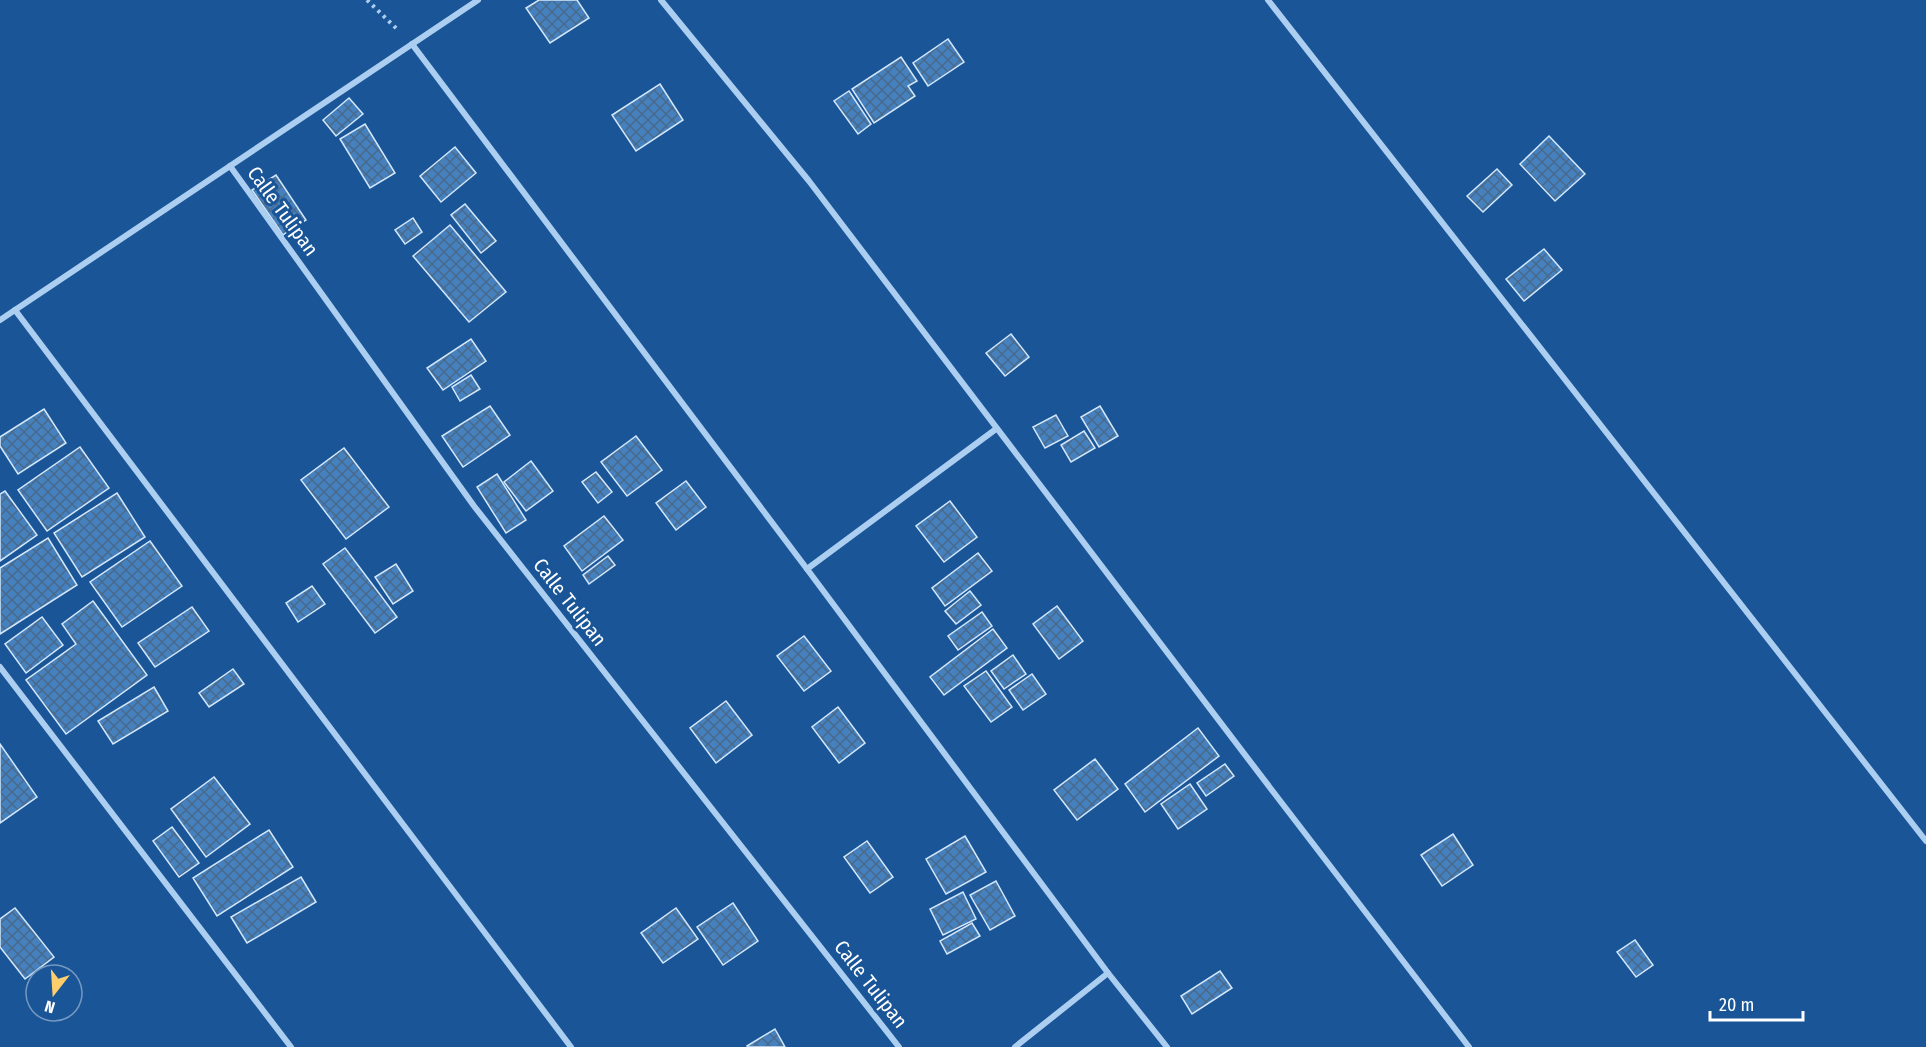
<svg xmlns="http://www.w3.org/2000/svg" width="1926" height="1047" font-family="'Fira Sans Condensed',sans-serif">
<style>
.building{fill:url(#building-cross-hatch);stroke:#d3e7fb;stroke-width:1.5}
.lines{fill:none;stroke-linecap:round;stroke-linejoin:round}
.path{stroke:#accef1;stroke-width:4;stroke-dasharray:3 4.5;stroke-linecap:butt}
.street{stroke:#accef1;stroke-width:6}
.labels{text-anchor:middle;stroke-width:6;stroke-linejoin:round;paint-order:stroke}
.street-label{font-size:20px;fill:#fff;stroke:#195597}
</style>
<defs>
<pattern id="building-cross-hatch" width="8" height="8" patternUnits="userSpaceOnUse" patternTransform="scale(1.5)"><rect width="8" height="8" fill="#4681bf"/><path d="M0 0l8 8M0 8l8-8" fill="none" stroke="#49698b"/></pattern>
</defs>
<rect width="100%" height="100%" fill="#195597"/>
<g class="building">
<path d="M 539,0 L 577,0 L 589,18 L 550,43 L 526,8 Z"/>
<path d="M 948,39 L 964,62 L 928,86 L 913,63 Z"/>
<path d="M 901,57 L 917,81 L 908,86 L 915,96 L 874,123 L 852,89 Z"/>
<path d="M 660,84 L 683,120 L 636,151 L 612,115 Z"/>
<path d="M 849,91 L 871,124 L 858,134 L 834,101 Z"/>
<path d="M 349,98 L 363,114 L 336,136 L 323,120 Z"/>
<path d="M 365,124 L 395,173 L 370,188 L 340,139 Z"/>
<path d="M 1549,136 L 1585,174 L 1555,201 L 1520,164 Z"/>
<path d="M 455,147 L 476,173 L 441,202 L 420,176 Z"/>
<path d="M 1497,169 L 1512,185 L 1483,212 L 1467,196 Z"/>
<path d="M 276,175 L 306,220 L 283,235 L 252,190 Z"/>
<path d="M 465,204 L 496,241 L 481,253 L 451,215 Z"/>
<path d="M 413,218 L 422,232 L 405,244 L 395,230 Z"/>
<path d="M 450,225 L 506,292 L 469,322 L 413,256 Z"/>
<path d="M 1544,249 L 1562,270 L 1524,301 L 1506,279 Z"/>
<path d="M 1011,334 L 1029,357 L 1005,376 L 986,353 Z"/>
<path d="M 471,339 L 486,361 L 443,390 L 427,368 Z"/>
<path d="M 471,375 L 480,389 L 460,401 L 452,387 Z"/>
<path d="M 490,406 L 510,435 L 463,467 L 442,436 Z"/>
<path d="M 1100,406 L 1118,436 L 1099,447 L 1081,417 Z"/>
<path d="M 44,409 L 66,443 L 18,474 L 0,446 L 0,437 Z"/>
<path d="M 1056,415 L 1068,436 L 1045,448 L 1033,427 Z"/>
<path d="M 1084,431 L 1095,448 L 1071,462 L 1061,445 Z"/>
<path d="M 636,436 L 662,470 L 627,496 L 601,462 Z"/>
<path d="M 80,447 L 109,488 L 47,531 L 18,490 Z"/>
<path d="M 344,448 L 389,507 L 346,539 L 301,480 Z"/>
<path d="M 531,461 L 553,491 L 526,511 L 504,482 Z"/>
<path d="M 596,472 L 612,492 L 598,503 L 582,482 Z"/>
<path d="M 497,474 L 526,520 L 506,533 L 477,487 Z"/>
<path d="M 686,481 L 706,507 L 676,530 L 656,503 Z"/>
<path d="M 5,491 L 37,535 L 0,561 L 0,494 Z"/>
<path d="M 117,493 L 145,537 L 82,577 L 54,533 Z"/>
<path d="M 950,501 L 977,537 L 944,562 L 916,526 Z"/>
<path d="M 604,516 L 623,540 L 582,571 L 564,546 Z"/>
<path d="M 48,538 L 77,585 L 0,634 L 0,568 Z"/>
<path d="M 150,541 L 182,586 L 122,627 L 90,582 Z"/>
<path d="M 345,548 L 397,617 L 375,633 L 323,564 Z"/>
<path d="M 978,553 L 992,571 L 945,606 L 932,588 Z"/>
<path d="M 608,556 L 615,565 L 589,584 L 583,575 Z"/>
<path d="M 396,564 L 413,591 L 393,604 L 375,577 Z"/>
<path d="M 312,586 L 325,604 L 298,622 L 286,603 Z"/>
<path d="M 970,591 L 981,605 L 956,624 L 945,611 Z"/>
<path d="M 93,601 L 147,675 L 66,734 L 26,680 L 76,644 L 62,624 Z"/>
<path d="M 1057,606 L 1083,641 L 1059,659 L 1033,624 Z"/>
<path d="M 192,607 L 209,631 L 155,667 L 138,643 Z"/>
<path d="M 982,612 L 992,626 L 958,650 L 948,636 Z"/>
<path d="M 42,617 L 63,645 L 26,673 L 5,644 Z"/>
<path d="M 993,629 L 1007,648 L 944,695 L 930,677 Z"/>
<path d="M 804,636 L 831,671 L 804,691 L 777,656 Z"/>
<path d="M 1013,655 L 1026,674 L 1004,689 L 991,671 Z"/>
<path d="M 233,669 L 244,684 L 209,707 L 199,693 Z"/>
<path d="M 986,671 L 1012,707 L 991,722 L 964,686 Z"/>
<path d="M 1032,674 L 1046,694 L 1023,710 L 1009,690 Z"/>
<path d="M 154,687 L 168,711 L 113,744 L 98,721 Z"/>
<path d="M 726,701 L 752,735 L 716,763 L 690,728 Z"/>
<path d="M 838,707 L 865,743 L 839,763 L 812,727 Z"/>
<path d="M 1198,728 L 1219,756 L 1145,812 L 1125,784 Z"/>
<path d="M 0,744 L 37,797 L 0,823 Z"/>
<path d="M 1095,759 L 1118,789 L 1077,820 L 1054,790 Z"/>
<path d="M 1225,764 L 1234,776 L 1206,796 L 1197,783 Z"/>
<path d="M 214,777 L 250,824 L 206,857 L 171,809 Z"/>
<path d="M 1190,784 L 1207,809 L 1178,829 L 1161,804 Z"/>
<path d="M 172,827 L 199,863 L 179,877 L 153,841 Z"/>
<path d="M 269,830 L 293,867 L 217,916 L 193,878 Z"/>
<path d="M 1453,834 L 1473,865 L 1442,886 L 1421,855 Z"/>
<path d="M 965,836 L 986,872 L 946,894 L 926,859 Z"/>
<path d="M 867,841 L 893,877 L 870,893 L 844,857 Z"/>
<path d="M 301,877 L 316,902 L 247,943 L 231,917 Z"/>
<path d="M 996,881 L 1015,916 L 990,930 L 970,895 Z"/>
<path d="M 963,892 L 976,919 L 943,935 L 930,909 Z"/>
<path d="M 733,903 L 758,941 L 723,965 L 697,927 Z"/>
<path d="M 15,908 L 54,957 L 25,979 L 0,947 L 0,919 Z"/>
<path d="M 676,908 L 698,939 L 663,963 L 641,933 Z"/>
<path d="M 972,923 L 980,936 L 947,954 L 940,941 Z"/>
<path d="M 1635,940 L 1653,965 L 1636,977 L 1617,952 Z"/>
<path d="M 1220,971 L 1232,988 L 1192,1014 L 1181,996 Z"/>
<path d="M 775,1029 L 785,1047 L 748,1047 L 747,1046 Z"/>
</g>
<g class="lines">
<path class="path" d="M 367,0 L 399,31"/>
<g class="street">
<path d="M 661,0 L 809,181 L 1271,789 L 1469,1047"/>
<path d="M 1268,0 L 1926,841"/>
<path d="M 412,44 L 807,569 L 1108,973 L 1167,1047"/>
<path d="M 230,166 L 474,506 L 899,1047"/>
<path d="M 15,310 L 571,1047"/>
<path d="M 0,320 L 478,0"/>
<path d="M 807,569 L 996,429"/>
<path d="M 0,667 L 291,1047"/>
<path d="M 1015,1047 L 1108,973"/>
</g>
</g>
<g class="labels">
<g class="street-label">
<text transform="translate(283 211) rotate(54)" y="7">Calle Tulipan</text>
<text transform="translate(570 602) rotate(52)" y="7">Calle Tulipan</text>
<text transform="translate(871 984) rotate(52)" y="7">Calle Tulipan</text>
</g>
</g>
<g transform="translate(54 993) rotate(197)"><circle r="28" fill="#195597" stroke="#7599c1" stroke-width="1.5"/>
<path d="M0-4.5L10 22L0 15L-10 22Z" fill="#ffce6c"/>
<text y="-9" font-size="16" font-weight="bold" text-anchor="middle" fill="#ffffff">N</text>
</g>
<path d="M1710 1011v9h93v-9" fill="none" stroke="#ffffff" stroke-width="3"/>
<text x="1719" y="1011" font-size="18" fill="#ffffff" stroke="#195597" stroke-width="4.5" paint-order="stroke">20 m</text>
</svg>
